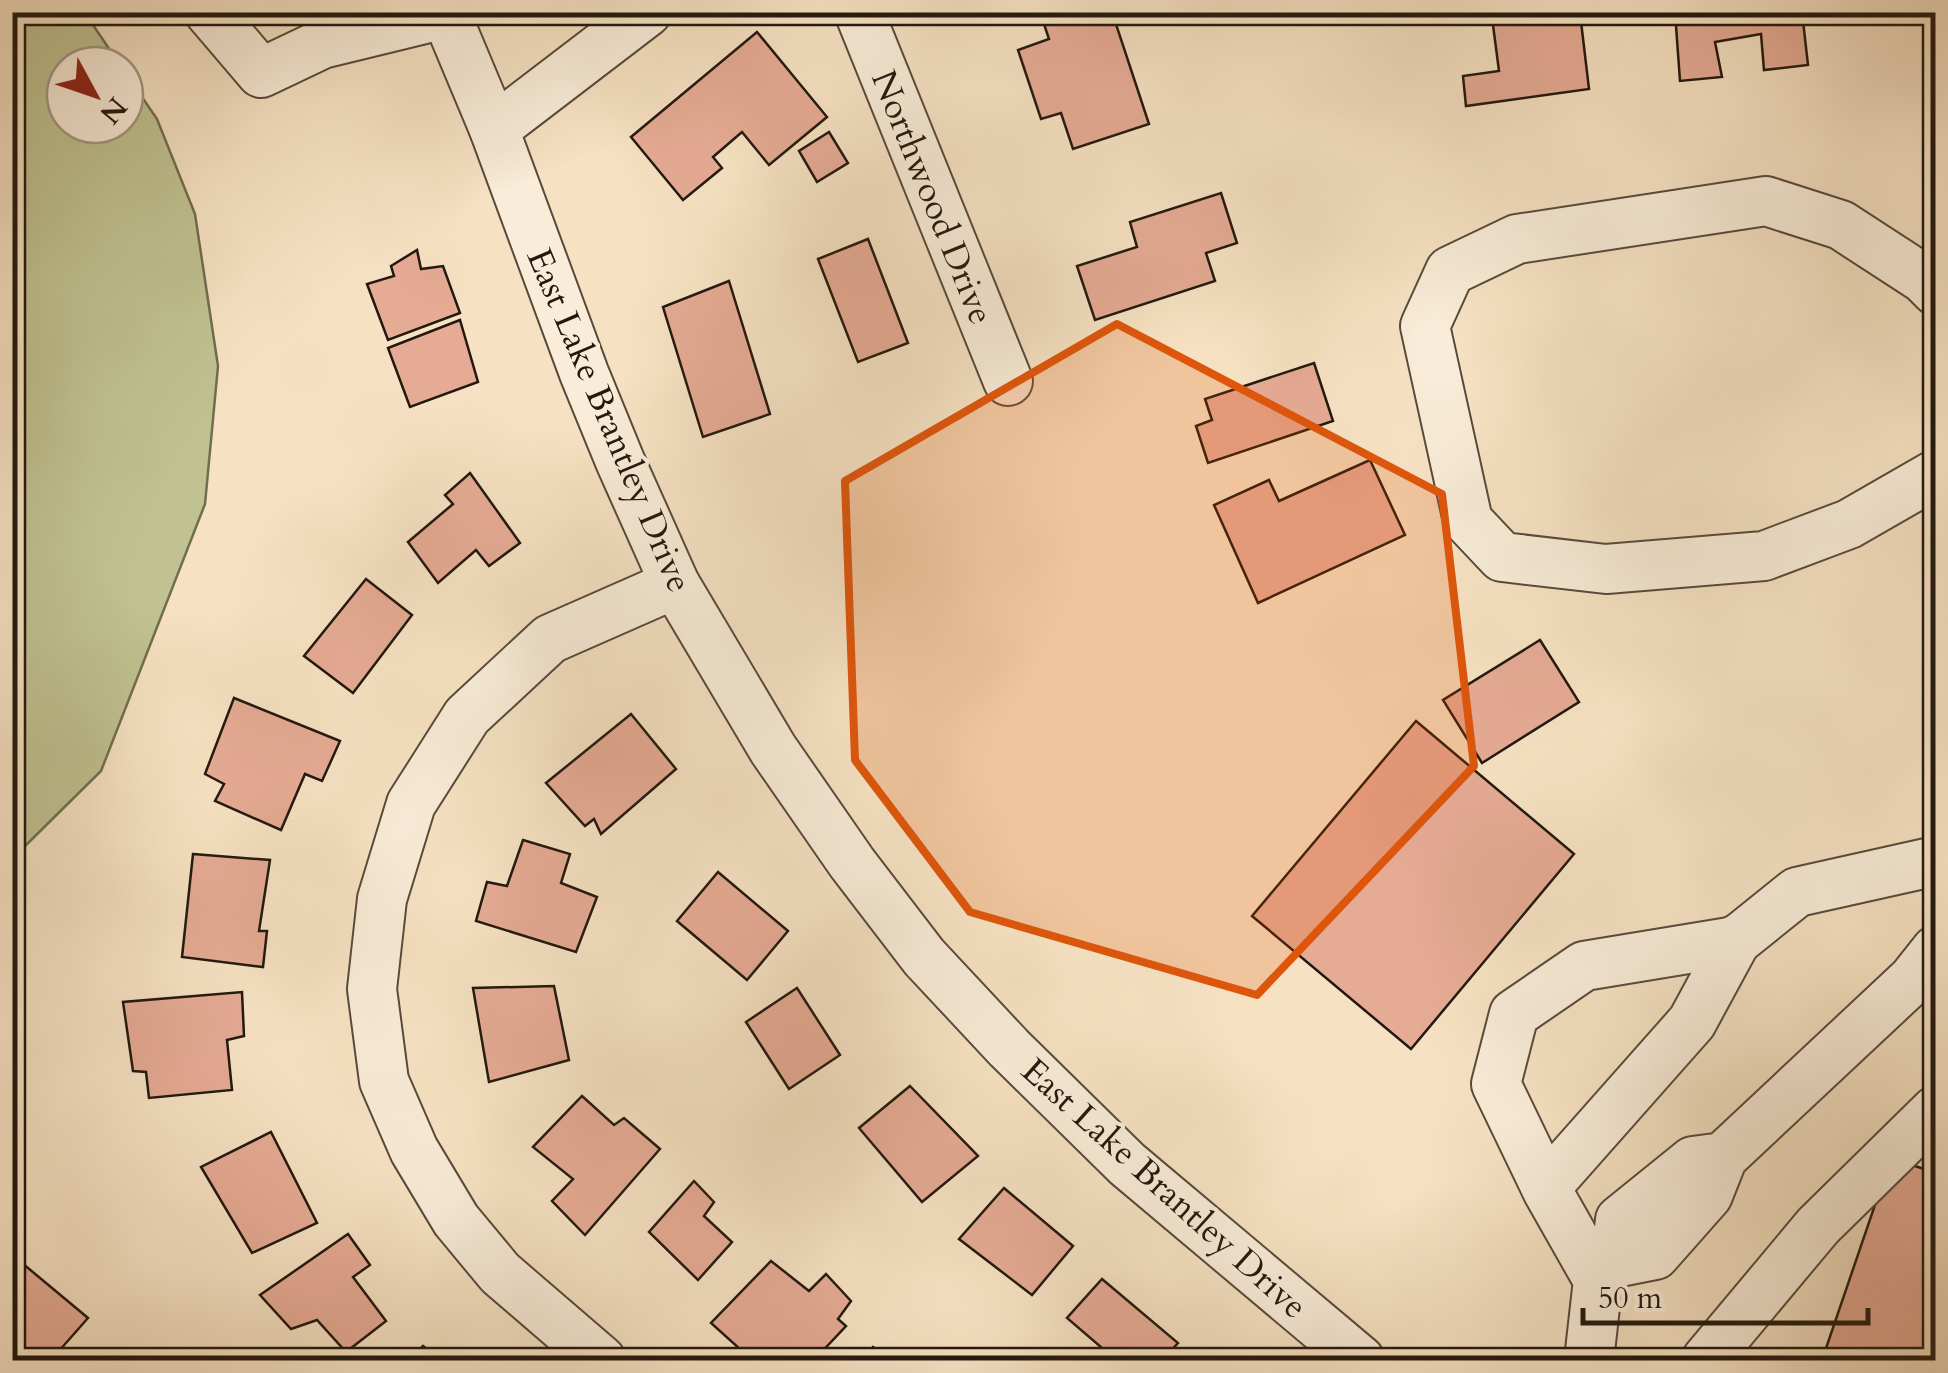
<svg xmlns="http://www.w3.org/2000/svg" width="1948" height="1373" font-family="Cardo,serif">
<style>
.green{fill:#c0c291;stroke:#716d50;stroke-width:2.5}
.building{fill:#e6ab95;stroke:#22180f;stroke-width:2.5}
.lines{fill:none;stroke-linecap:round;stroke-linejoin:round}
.minor-casing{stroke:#574a3c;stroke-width:52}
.minor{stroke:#f9ecd8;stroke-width:48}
.marked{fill:#de560c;fill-opacity:0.2;stroke:#de560c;stroke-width:8;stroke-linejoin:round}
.labels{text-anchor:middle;stroke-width:8;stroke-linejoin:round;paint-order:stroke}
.street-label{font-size:35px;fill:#22180f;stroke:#f9ecd8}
</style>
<rect width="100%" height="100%" fill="#f6e2c3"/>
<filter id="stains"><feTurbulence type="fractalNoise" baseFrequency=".002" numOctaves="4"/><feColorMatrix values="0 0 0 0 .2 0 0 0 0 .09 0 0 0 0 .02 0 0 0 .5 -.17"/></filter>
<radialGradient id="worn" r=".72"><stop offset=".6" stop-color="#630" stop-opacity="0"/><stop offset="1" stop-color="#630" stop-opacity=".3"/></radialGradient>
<path class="green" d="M 13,12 L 85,13 L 120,65 L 65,65 L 65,125 L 125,125 L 125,72 L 157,119 L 195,214 L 218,366 L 205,504 L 101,771 L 13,858 Z"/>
<g class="building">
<path d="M 1040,12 L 1112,12 L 1149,124 L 1073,149 L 1061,113 L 1041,119 L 1018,50 L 1049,39 Z"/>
<path d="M 1675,12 L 1802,12 L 1808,65 L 1764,70 L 1761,34 L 1715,42 L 1722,77 L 1680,81 Z"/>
<path d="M 1580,13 L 1589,89 L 1466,106 L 1463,76 L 1499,71 L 1493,25 Z"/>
<path d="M 757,32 L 827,117 L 769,165 L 742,132 L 713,157 L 722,168 L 683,200 L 631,137 Z"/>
<path d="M 829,132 L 848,163 L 817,182 L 799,151 Z"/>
<path d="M 1221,193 L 1237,243 L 1206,253 L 1215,281 L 1095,320 L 1077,266 L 1137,247 L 1130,222 Z"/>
<path d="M 868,239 L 908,343 L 858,362 L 818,259 Z"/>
<path d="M 417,250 L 421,269 L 443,266 L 460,313 L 388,340 L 367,284 L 394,276 L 391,266 Z"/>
<path d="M 729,281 L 770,414 L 703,437 L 663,307 Z"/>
<path d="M 460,320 L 478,382 L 410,407 L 388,348 Z"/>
<path d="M 1314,363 L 1333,421 L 1208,463 L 1196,426 L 1212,420 L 1205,399 Z"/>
<path d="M 1370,460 L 1405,535 L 1258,603 L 1214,505 L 1269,480 L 1279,501 Z"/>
<path d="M 470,473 L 520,543 L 489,566 L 476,550 L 438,583 L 408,542 L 453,504 L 445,495 Z"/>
<path d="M 366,579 L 412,615 L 353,693 L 304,656 Z"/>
<path d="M 1540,640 L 1579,702 L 1482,763 L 1443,700 Z"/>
<path d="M 234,698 L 340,741 L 322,781 L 305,774 L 281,830 L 215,801 L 224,784 L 205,774 Z"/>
<path d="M 631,714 L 676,769 L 601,834 L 594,819 L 585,826 L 546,783 Z"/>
<path d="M 1416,721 L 1574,854 L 1411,1049 L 1252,916 Z"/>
<path d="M 523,840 L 570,854 L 561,883 L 597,897 L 576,952 L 476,921 L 487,882 L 507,886 Z"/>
<path d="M 193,854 L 270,860 L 259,931 L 267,931 L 263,967 L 182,957 Z"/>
<path d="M 718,872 L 788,931 L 747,980 L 677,921 Z"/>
<path d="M 554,986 L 569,1060 L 489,1082 L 473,988 Z"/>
<path d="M 797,988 L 840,1055 L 789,1089 L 746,1022 Z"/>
<path d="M 242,992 L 244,1036 L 227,1040 L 232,1090 L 149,1098 L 146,1072 L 133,1071 L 123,1002 Z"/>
<path d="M 910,1086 L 978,1156 L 922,1202 L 859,1128 Z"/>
<path d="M 582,1096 L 614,1125 L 624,1118 L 660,1149 L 585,1235 L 552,1201 L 573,1179 L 533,1147 Z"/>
<path d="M 271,1132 L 317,1223 L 252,1253 L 201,1167 Z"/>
<path d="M 1891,1158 L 1936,1173 L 1936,1276 L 1929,1296 L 1936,1299 L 1935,1360 L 1822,1360 Z"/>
<path d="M 694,1181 L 714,1202 L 704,1216 L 732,1242 L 698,1280 L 649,1232 Z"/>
<path d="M 1004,1188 L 1073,1246 L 1032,1295 L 959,1239 Z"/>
<path d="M 348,1234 L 370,1265 L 353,1277 L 386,1321 L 346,1352 L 317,1320 L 291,1329 L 260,1295 Z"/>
<path d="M 771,1261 L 809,1291 L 826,1274 L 851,1301 L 838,1319 L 846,1326 L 814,1360 L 752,1360 L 711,1323 Z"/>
<path d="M 22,1263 L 88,1318 L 51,1360 L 12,1360 L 12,1273 Z"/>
<path d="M 1102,1279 L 1178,1343 L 1162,1360 L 1116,1360 L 1067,1318 Z"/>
<path d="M 423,1346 L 443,1360 L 410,1360 Z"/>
<path d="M 873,1347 L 887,1360 L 862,1360 Z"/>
</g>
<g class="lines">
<defs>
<g id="minor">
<path d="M 209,12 L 261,73 L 322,44 L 445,14"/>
<path d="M 445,12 L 494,129 L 584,373 L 620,461 L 675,584 L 773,749 L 852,863 L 924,957 L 1009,1048 L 1127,1164 L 1360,1360"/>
<path d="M 859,12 L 1008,381"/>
<path d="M 494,129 L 647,12"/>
<path d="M 1936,291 L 1924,279 L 1841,225 L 1766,201 L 1517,239 L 1450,271 L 1425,326 L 1468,521 L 1502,557 L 1606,569 L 1764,556 L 1849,524 L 1936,474"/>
<path d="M 1723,1157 L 1693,1161 L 1620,1220 L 1615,1263 L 1655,1255 L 1708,1195 L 1723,1157 L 1913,979 L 1936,950"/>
<path d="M 1546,1187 L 1692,1022 L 1737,939"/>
<path d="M 601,1360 L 500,1273 L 456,1220 L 414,1150 L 384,1081 L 372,989 L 382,899 L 411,804 L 467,716 L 550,639 L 675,584"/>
<path d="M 1589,1360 L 1598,1280 L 1548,1192 L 1496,1084 L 1514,1014 L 1584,966 L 1736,941 L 1797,892 L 1936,861"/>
<path d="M 1706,1360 L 1818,1226 L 1936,1110"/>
</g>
</defs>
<use href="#minor" class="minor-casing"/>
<use href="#minor" class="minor"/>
</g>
<path class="marked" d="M 1117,324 L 1442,494 L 1474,766 L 1257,995 L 970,912 L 855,760 L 845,481 Z"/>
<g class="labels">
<g class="street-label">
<text transform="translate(933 197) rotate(68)" y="12">Northwood Drive</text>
<text transform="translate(610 420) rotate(67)" y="12">East Lake Brantley Drive</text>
<text transform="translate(1165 1188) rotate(42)" y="12">East Lake Brantley Drive</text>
</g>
</g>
<rect width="1948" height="1373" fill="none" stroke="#f6e2c3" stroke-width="50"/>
<rect x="15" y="15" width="1918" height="1343" fill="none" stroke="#22180f" stroke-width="5"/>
<rect x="25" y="25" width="1898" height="1323" fill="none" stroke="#22180f" stroke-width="2.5"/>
<g transform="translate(95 95) rotate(130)"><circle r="48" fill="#f9ecd8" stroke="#a39788" stroke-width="2.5"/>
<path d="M0-8L18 38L0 25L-18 38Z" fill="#8f2418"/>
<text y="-15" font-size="28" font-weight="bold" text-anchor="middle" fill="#22180f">N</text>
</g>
<path d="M1583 1308v15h285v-15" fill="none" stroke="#22180f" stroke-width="5"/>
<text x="1598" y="1308" font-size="30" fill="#22180f" stroke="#f9ecd8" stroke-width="8" paint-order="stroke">50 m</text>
<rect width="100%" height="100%" filter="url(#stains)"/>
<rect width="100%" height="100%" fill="url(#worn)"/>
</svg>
